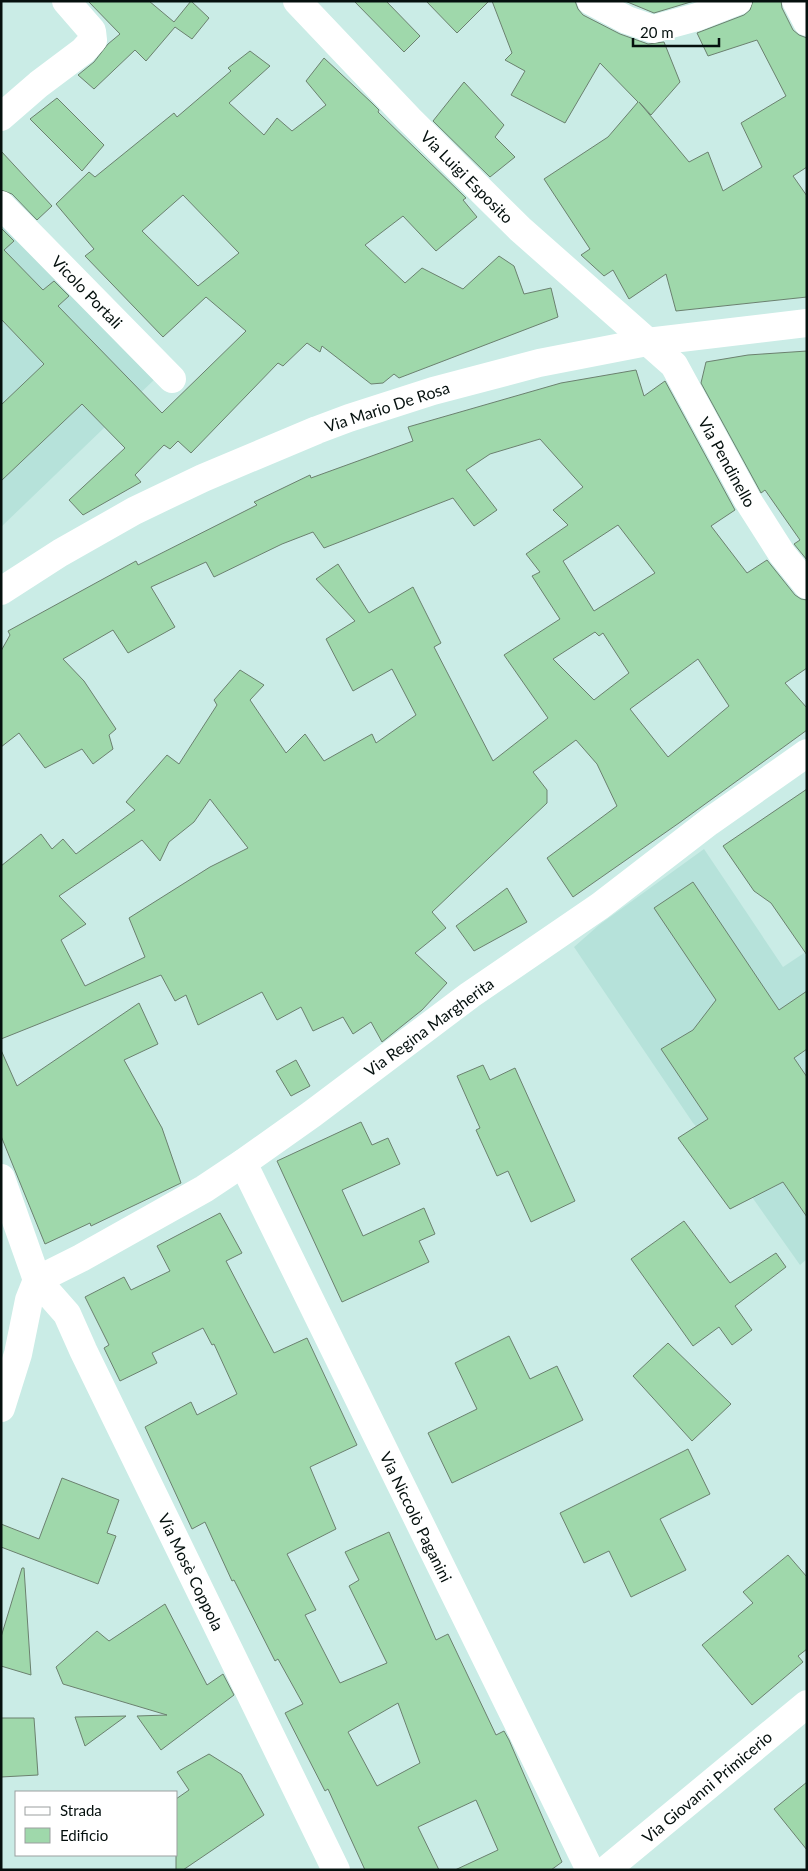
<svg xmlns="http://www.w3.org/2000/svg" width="808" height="1871" font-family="Lato,sans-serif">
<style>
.built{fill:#b6e2da}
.building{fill:#9fd8ab;stroke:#6b816f;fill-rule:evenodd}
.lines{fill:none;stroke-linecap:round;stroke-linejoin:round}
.minor{stroke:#fff;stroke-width:28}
.labels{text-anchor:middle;stroke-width:4;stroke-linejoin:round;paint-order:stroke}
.street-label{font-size:16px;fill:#05100e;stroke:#fff}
</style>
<rect width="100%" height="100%" fill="#caece6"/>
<g class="built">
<path d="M 1,213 L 158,376 L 1,527 Z"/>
<path d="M 704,849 L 783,967 L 807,951 L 807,1259 L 800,1265 L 718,1149 L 693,1123 L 574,947 L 599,925 Z"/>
</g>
<g class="building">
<path d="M 88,1 L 149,1 L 174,22 L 191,1 L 209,18 L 192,39 L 175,27 L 146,61 L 135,50 L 94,89 L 78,75 L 94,62 L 108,44 L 120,34 Z"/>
<path d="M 354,1 L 386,1 L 420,36 L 404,52 Z"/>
<path d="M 426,1 L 489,1 L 457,33 Z"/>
<path d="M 492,1 L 575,1 L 578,9 L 583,15 L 620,34 L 648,44 L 664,42 L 680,82 L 651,115 L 639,102 L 689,162 L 708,152 L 723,191 L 762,167 L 741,123 L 786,96 L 757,40 L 708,56 L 697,33 L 744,15 L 750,10 L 753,1 L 781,1 L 782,8 L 793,30 L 799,35 L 807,38 L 807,167 L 793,176 L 807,196 L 807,297 L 676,311 L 666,274 L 629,299 L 613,270 L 604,276 L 581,255 L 590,249 L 544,179 L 608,137 L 638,102 L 600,63 L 565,123 L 511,95 L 525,71 L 505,60 L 512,53 Z"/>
<path d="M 625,1 L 694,1 L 654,13 Z"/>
<path d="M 250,51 L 270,66 L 229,103 L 264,135 L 277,118 L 292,131 L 326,105 L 306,81 L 324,58 L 372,103 L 379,110 L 378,112 L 466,198 L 463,200 L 477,217 L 436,251 L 403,216 L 365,245 L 405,283 L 422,268 L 463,289 L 499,256 L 514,266 L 524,294 L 551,288 L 558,317 L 399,378 L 394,374 L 383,383 L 371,384 L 322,346 L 320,352 L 307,343 L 283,366 L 278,363 L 191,453 L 178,441 L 170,449 L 164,445 L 135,475 L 141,482 L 83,515 L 69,500 L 125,448 L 82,404 L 1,481 L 1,405 L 44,364 L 1,319 L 1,228 L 14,241 L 4,250 L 43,290 L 54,281 L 69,296 L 58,306 L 162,413 L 246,331 L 206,297 L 163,337 L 85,256 L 94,249 L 56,204 L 89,172 L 95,177 L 174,113 L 177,117 L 231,71 L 228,68 ZM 183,195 L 239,253 L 198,286 L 142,231 Z"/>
<path d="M 464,82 L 504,125 L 495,137 L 515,157 L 490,177 L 433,121 Z"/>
<path d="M 57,98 L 104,145 L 82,171 L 30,119 Z"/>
<path d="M 1,151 L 52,206 L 37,220 L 12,194 L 1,190 Z"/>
<path d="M 807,351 L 807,560 L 794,544 L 800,540 L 765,490 L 761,493 L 760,491 L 701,383 L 706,362 L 748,355 Z"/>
<path d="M 636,370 L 644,396 L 665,381 L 735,510 L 711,526 L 747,573 L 767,560 L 795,595 L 801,599 L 807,600 L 807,668 L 785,683 L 807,708 L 807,730 L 679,823 L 573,897 L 547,858 L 617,806 L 597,764 L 576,740 L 533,772 L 547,790 L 547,803 L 432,912 L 446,928 L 415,953 L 447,983 L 422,1010 L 382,1042 L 371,1022 L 353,1034 L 343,1017 L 313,1031 L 301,1007 L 277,1020 L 262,992 L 198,1025 L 186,995 L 175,1001 L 161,975 L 1,1039 L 1,866 L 41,834 L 52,849 L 63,839 L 76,854 L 135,810 L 126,802 L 167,755 L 179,764 L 217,705 L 214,700 L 240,670 L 264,685 L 250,700 L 286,753 L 305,734 L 324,761 L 372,734 L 376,743 L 416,715 L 392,669 L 353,691 L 326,639 L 355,621 L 316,579 L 338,564 L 369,613 L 413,587 L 441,643 L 434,647 L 493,761 L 548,718 L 504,655 L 560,619 L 532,576 L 540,572 L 526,554 L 568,525 L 553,510 L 583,487 L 540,439 L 490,454 L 466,470 L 497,510 L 474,526 L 453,498 L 324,548 L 313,532 L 282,544 L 214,577 L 206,562 L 151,587 L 175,627 L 128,653 L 113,630 L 63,659 L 84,681 L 116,729 L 109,735 L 113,749 L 93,764 L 82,749 L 45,768 L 19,733 L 1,747 L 1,651 L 10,635 L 8,631 L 136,561 L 138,565 L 257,505 L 254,502 L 310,475 L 311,478 L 413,441 L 408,427 L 561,383 ZM 618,525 L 655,573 L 594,611 L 563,561 ZM 595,632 L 599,636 L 603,633 L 629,673 L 594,700 L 553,659 ZM 698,659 L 729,706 L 668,757 L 630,709 ZM 210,799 L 248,848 L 210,867 L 129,918 L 145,957 L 85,986 L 61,940 L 86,924 L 59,896 L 142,840 L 160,861 L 169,842 L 194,822 Z"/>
<path d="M 807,789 L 807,955 L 771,903 L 754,891 L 723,846 Z"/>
<path d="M 693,882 L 779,1010 L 807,991 L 807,1049 L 794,1058 L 807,1077 L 807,1217 L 783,1182 L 730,1209 L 678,1138 L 708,1119 L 661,1049 L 693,1030 L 716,1000 L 654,908 Z"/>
<path d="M 507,888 L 527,922 L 474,951 L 456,926 Z"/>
<path d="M 139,1003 L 158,1044 L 124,1060 L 162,1128 L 181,1183 L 91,1226 L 90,1223 L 45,1244 L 1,1136 L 1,1050 L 17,1086 Z"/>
<path d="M 296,1060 L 310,1086 L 291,1096 L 276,1071 Z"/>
<path d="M 483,1065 L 490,1080 L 515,1068 L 575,1201 L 531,1222 L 508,1171 L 497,1176 L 476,1130 L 480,1128 L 457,1076 Z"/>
<path d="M 361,1122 L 372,1145 L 388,1138 L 400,1164 L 342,1190 L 363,1236 L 424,1208 L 435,1234 L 419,1241 L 429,1262 L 342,1302 L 277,1161 Z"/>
<path d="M 220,1213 L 242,1253 L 226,1261 L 274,1353 L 307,1338 L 357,1445 L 310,1467 L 336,1529 L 287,1554 L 316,1610 L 305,1615 L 340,1683 L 387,1663 L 349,1586 L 359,1580 L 345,1552 L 389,1532 L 436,1640 L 448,1634 L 496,1735 L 504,1731 L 509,1740 L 562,1862 L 551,1870 L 455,1870 L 498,1850 L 476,1800 L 418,1827 L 439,1870 L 365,1870 L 328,1789 L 325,1791 L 285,1713 L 303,1704 L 278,1659 L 275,1661 L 234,1580 L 232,1581 L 205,1522 L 192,1529 L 145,1427 L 191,1402 L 197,1415 L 237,1394 L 214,1344 L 212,1345 L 203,1328 L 152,1353 L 157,1363 L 120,1381 L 104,1348 L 109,1345 L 85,1297 L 124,1277 L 131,1290 L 170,1271 L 157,1246 ZM 398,1703 L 420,1763 L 377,1786 L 348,1732 Z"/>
<path d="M 684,1221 L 730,1283 L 776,1253 L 786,1267 L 735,1306 L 752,1330 L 732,1345 L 719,1327 L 693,1346 L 631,1259 Z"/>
<path d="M 509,1336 L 530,1379 L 557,1366 L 583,1420 L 452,1483 L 428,1433 L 477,1409 L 455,1363 Z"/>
<path d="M 668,1343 L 731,1404 L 692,1441 L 633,1376 Z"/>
<path d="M 688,1449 L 710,1494 L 660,1519 L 686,1570 L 631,1597 L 609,1551 L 584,1563 L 560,1513 Z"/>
<path d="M 62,1478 L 119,1500 L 107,1533 L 116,1536 L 98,1584 L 1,1547 L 1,1524 L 39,1539 Z"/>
<path d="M 788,1555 L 807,1577 L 807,1649 L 798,1656 L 803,1662 L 752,1705 L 702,1645 L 753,1603 L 743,1592 Z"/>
<path d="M 22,1568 L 24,1568 L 31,1675 L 1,1666 L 1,1637 Z"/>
<path d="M 165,1604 L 207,1685 L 223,1674 L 234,1695 L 161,1750 L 137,1716 L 167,1715 L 63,1684 L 56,1667 L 97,1631 L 109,1641 Z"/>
<path d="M 126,1716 L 85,1746 L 75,1717 Z"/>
<path d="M 1,1718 L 34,1718 L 38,1775 L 1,1777 Z"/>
<path d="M 209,1754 L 241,1774 L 264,1815 L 183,1870 L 176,1870 L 176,1799 L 189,1790 L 177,1772 Z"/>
<path d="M 807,1782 L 807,1850 L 774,1809 Z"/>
</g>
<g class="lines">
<g class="minor">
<path d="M 297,1 L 409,119 L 520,229 L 674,365 L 747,499 L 782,554 L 807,585"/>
<path d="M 591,1 L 627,20 L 653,29 L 697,17 L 738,1"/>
<path d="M 796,1 L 807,22"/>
<path d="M 1,117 L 39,84 L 83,51 L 93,40 L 92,31 L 66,1"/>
<path d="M 1,205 L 172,379"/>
<path d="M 1,591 L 60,553 L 134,511 L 203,478 L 317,430 L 349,418 L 433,391 L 539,363 L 647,342 L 807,323"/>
<path d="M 243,1163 L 590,1870"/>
<path d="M 1,1178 L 37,1280 L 29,1300 L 18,1354 L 1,1408"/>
<path d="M 336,1870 L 83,1350 L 67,1314 L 37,1280 L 81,1258 L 204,1189 L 243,1163 L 312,1114 L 470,995 L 600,906 L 709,822 L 807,753"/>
<path d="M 606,1870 L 807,1704"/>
</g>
</g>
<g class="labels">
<g class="street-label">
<text transform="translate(467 177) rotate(45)" y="6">Via Luigi Esposito</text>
<text transform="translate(87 292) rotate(46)" y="6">Vicolo Portali</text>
<text transform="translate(387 407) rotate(-18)" y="6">Via Mario De Rosa</text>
<text transform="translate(727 462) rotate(61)" y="6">Via Pendinello</text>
<text transform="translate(429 1027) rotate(-36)" y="6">Via Regina Margherita</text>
<text transform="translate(416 1517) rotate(64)" y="6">Via Niccolò Paganini</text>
<text transform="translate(191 1572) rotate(64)" y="6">Via Mosè Coppola</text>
<text transform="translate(707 1787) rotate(-40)" y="6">Via Giovanni Primicerio</text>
</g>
</g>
<rect width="808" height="1871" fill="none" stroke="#05100e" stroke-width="5"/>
<rect x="15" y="1791" width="162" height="65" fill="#ffffff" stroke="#9b9f9f"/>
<rect x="25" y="1807" width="25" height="8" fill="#ffffff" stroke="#9b9f9f"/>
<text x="60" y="1816" font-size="15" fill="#05100e">Strada</text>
<rect x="25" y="1828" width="25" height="15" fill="#9fd8ab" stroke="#9b9f9f"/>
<text x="60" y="1841" font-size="15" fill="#05100e">Edificio</text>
<path d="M633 38v8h86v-8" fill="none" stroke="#05100e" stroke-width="2.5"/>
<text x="640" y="38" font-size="15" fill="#05100e" stroke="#ffffff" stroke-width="4" paint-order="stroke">20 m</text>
</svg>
